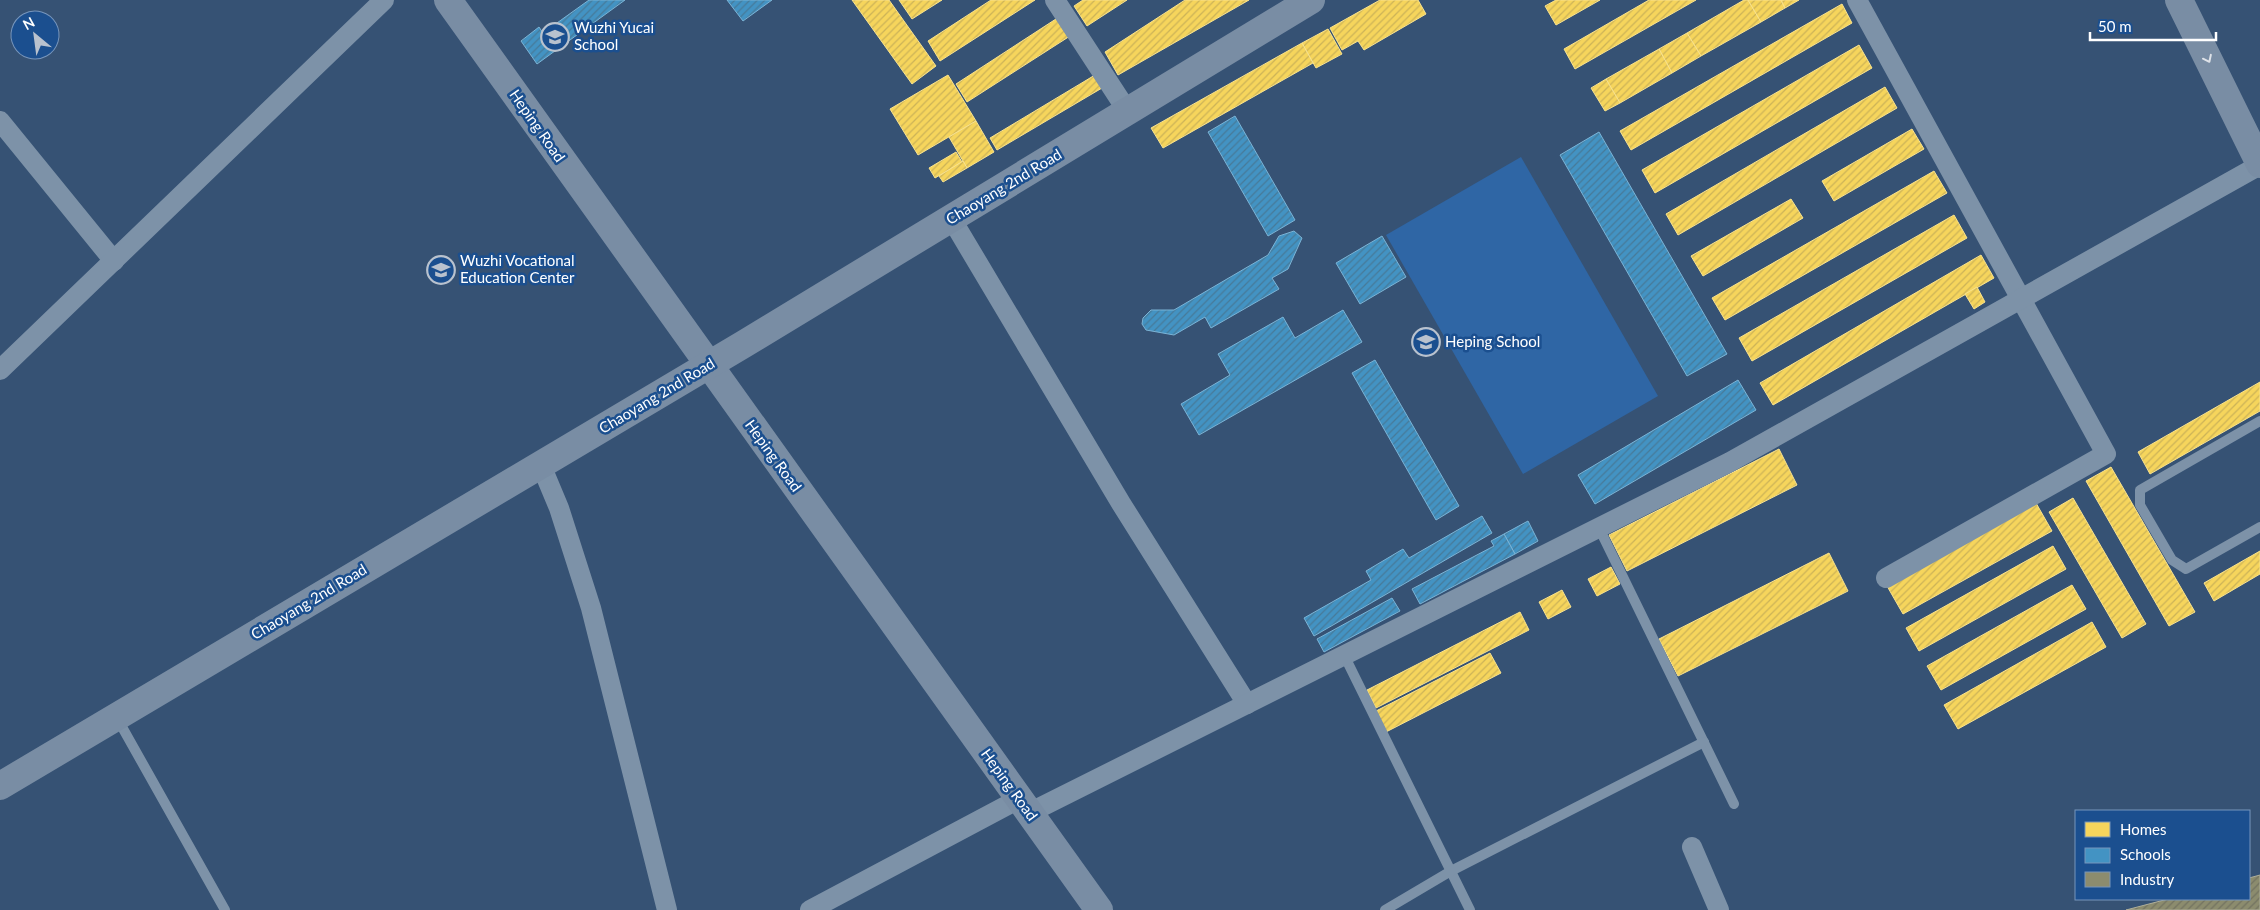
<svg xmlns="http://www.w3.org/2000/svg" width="2260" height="910" font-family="Lato,sans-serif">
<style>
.pitch{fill:#2f66a5}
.homes{fill:url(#homes-hatch);stroke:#f9e28d}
.schools{fill:url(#schools-hatch);stroke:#7bb3d5}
.industry{fill:url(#industry-hatch);stroke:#aeae9a}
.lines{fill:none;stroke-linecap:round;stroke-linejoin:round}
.lane{stroke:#7d92a8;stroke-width:10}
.street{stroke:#7d92a8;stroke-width:20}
.secondary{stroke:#798da4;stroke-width:28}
.oneway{stroke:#dee2e8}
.labels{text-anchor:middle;stroke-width:5;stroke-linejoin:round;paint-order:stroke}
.poi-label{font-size:15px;fill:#fff;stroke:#1b4f8f;text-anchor:start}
.street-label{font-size:15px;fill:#fff;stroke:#1b4f8f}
</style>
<defs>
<pattern id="homes-hatch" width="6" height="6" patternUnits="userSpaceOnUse" patternTransform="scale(1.25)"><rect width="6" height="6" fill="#f6d55c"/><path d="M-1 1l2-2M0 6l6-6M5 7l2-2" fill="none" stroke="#ccb358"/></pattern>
<pattern id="schools-hatch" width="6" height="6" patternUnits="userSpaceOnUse" patternTransform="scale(1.25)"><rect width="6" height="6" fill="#4393c3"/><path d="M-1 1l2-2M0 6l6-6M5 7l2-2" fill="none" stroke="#467a99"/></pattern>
<pattern id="industry-hatch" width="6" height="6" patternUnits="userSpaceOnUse" patternTransform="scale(1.25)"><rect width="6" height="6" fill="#8c8c6e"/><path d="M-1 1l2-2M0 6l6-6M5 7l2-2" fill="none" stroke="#727260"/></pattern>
</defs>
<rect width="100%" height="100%" fill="#365274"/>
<path class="pitch" d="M 1521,157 L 1658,396 L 1523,474 L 1386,235 Z"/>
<g class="homes">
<path d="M 852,0 L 889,0 L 936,66 L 912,84 Z"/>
<path d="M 899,0 L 942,0 L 912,19 Z"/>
<path d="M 991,0 L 1035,0 L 940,61 L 928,41 Z"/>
<path d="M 1083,0 L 1127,0 L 1087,26 L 1074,6 Z"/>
<path d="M 1185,0 L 1249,0 L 1118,75 L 1105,52 Z"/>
<path d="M 1380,0 L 1418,0 L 1426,14 L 1364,50 L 1358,41 L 1342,50 L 1330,28 Z"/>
<path d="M 1556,0 L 1600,0 L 1556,25 L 1545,6 Z"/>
<path d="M 1649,0 L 1696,0 L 1575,69 L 1564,49 Z"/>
<path d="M 1744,0 L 1748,0 L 1761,22 L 1701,56 L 1687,33 Z"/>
<path d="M 1748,0 L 1781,0 L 1785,8 L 1761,22 Z"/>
<path d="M 1781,0 L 1799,0 L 1785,8 Z"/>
<path d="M 1842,4 L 1852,23 L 1631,150 L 1620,131 Z"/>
<path d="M 1059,17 L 1070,36 L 967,102 L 956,84 Z"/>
<path d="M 1328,29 L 1342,54 L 1316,68 L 1302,43 Z"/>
<path d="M 1687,33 L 1701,56 L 1672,73 L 1659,49 Z"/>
<path d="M 1302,43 L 1313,63 L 1163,148 L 1151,128 Z"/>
<path d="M 1859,45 L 1872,68 L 1655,193 L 1642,170 Z"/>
<path d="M 1659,49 L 1672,73 L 1620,103 L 1606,79 Z"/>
<path d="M 948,75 L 976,121 L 918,155 L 890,109 Z"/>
<path d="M 1095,75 L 1102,88 L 997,150 L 990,138 Z"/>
<path d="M 1606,79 L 1620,103 L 1605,111 L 1591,88 Z"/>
<path d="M 1885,87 L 1897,108 L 1678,235 L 1666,214 Z"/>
<path d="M 976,121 L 994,152 L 967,168 L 949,137 Z"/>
<path d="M 1912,129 L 1924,149 L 1834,201 L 1822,181 Z"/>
<path d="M 956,152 L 962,162 L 935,178 L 929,168 Z"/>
<path d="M 963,161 L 967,168 L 943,182 L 939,176 Z"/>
<path d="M 1934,171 L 1947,193 L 1725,320 L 1712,298 Z"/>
<path d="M 1791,199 L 1803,218 L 1703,276 L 1691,256 Z"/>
<path d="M 1954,215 L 1967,238 L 1752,361 L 1739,338 Z"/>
<path d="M 1981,255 L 1994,278 L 1773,405 L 1760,383 Z"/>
<path d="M 1977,287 L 1985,302 L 1974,309 L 1965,294 Z"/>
<path d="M 2260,382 L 2260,411 L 2150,474 L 2138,452 Z"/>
<path d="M 1779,449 L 1797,485 L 1627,571 L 1609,535 Z"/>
<path d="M 2111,467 L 2195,612 L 2169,626 L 2086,481 Z"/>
<path d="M 2073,498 L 2146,624 L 2122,638 L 2049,512 Z"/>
<path d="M 2036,503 L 2052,531 L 1903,614 L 1887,586 Z"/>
<path d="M 2053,546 L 2066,569 L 1919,651 L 1906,628 Z"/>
<path d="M 2260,551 L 2260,574 L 2214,601 L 2204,583 Z"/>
<path d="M 1829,553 L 1848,591 L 1678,676 L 1659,639 Z"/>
<path d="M 1611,567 L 1620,584 L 1597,596 L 1588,579 Z"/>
<path d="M 2072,585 L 2086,609 L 1941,690 L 1927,666 Z"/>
<path d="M 1562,590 L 1571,607 L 1548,619 L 1539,602 Z"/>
<path d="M 1520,612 L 1529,630 L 1376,708 L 1367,690 Z"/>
<path d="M 2092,622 L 2106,647 L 1958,729 L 1944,705 Z"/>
<path d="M 1490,653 L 1501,673 L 1384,733 L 1374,712 Z"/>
</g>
<g class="schools">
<path d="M 589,0 L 625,0 L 537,64 L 521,41 L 539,27 L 543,33 Z"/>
<path d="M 727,0 L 772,0 L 743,21 Z"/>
<path d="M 1235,116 L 1295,220 L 1268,236 L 1208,132 Z"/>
<path d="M 1599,132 L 1727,354 L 1687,376 L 1560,155 Z"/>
<path d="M 1294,231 L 1302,238 L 1288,269 L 1272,278 L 1279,289 L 1211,328 L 1205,317 L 1174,335 L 1146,330 L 1142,324 L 1143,318 L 1151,310 L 1174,310 L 1268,255 L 1279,236 Z"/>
<path d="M 1382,236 L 1406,277 L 1360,304 L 1336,263 Z"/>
<path d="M 1343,310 L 1362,342 L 1199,435 L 1181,404 L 1230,375 L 1218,354 L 1283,317 L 1295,338 Z"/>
<path d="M 1375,360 L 1459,506 L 1436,520 L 1352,373 Z"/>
<path d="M 1738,380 L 1756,410 L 1595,504 L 1578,475 Z"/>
<path d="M 1482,516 L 1492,533 L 1314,636 L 1304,618 L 1371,580 L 1366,571 L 1403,549 L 1409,558 Z"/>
<path d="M 1528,521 L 1538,541 L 1515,554 L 1504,534 Z"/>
<path d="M 1504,534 L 1515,554 L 1420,604 L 1412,589 L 1494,546 L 1491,541 Z"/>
<path d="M 1392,598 L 1400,611 L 1324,652 L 1317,639 Z"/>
</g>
<path class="industry" d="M 2260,875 L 2260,910 L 2126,910 L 2168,899 L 2249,899 L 2249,878 Z"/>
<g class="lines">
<g class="lane">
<path d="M 2260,421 L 2140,490 L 2140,505 L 2172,560 L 2186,569 L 2260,527"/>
<path d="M 1599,528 L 1734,804"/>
<path d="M 1344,655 L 1470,910"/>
<path d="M 117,718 L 225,910"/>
<path d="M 1385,910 L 1451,871 L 1704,742"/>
</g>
<g class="street">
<path d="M 1055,0 L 1128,112"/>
<path d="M 1857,0 L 2106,454 L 1886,578"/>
<path d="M 0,121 L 114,261"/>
<path d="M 951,218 L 1122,505 L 1247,704"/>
<path d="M 0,370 L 384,0"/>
<path d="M 541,465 L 559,508 L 591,608 L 667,910"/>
<path d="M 1029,813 L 1730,462 L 2260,165"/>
<path d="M 1692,847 L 1719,910"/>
<path d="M 810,910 L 1019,799"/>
</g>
<g class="secondary">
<path d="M 448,0 L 1099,910"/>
<path d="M 2179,0 L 2260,164"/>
<path d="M 0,786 L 744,344 L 1311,0"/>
</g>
</g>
<defs><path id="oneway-chevron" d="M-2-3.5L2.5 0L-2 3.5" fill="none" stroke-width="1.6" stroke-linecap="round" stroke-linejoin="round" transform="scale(1.25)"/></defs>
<use class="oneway" href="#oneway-chevron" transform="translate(2208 59) rotate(64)"/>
<defs>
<symbol id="school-ring" viewBox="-11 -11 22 22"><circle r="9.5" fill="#1b4f8f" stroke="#b9c2ce" stroke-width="1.5"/><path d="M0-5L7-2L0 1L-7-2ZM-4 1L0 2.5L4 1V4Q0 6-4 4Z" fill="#b9c2ce"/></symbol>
</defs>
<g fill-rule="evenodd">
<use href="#school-ring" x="539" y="21" width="32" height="32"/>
<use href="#school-ring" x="425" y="254" width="32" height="32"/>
<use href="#school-ring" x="1410" y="326" width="32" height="32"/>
</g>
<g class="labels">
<g class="poi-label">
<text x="574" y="33">Wuzhi Yucai<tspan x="574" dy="17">School</tspan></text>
<text x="460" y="266">Wuzhi Vocational<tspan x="460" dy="17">Education Center</tspan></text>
<text x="1445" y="347">Heping School</text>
</g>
<g class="street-label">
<text transform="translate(537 126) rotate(55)" y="5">Heping Road</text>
<text transform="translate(1004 187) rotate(-31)" y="5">Chaoyang 2nd Road</text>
<text transform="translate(657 396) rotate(-31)" y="5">Chaoyang 2nd Road</text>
<text transform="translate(773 456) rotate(54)" y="5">Heping Road</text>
<text transform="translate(309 602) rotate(-31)" y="5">Chaoyang 2nd Road</text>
<text transform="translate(1009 785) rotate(54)" y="5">Heping Road</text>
</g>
</g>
<rect x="2075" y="810" width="175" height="90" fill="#1b4f8f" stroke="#7695bc"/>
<rect x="2085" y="822" width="25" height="15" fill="#f6d55c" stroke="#7695bc"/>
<text x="2120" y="835" font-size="15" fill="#ffffff">Homes</text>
<rect x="2085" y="848" width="25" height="15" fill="#4393c3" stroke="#7695bc"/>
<text x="2120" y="860" font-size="15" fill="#ffffff">Schools</text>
<rect x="2085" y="872" width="25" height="15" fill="#8c8c6e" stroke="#7695bc"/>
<text x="2120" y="885" font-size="15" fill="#ffffff">Industry</text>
<g transform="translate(35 35) rotate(331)"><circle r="24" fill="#1b4f8f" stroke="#7695bc"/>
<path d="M0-4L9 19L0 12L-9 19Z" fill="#b9c2ce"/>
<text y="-8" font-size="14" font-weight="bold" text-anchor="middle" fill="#ffffff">N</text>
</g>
<path d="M2090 32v8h126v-8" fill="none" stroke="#ffffff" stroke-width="2.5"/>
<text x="2098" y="32" font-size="15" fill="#ffffff" stroke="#1b4f8f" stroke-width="4" paint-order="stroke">50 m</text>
</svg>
